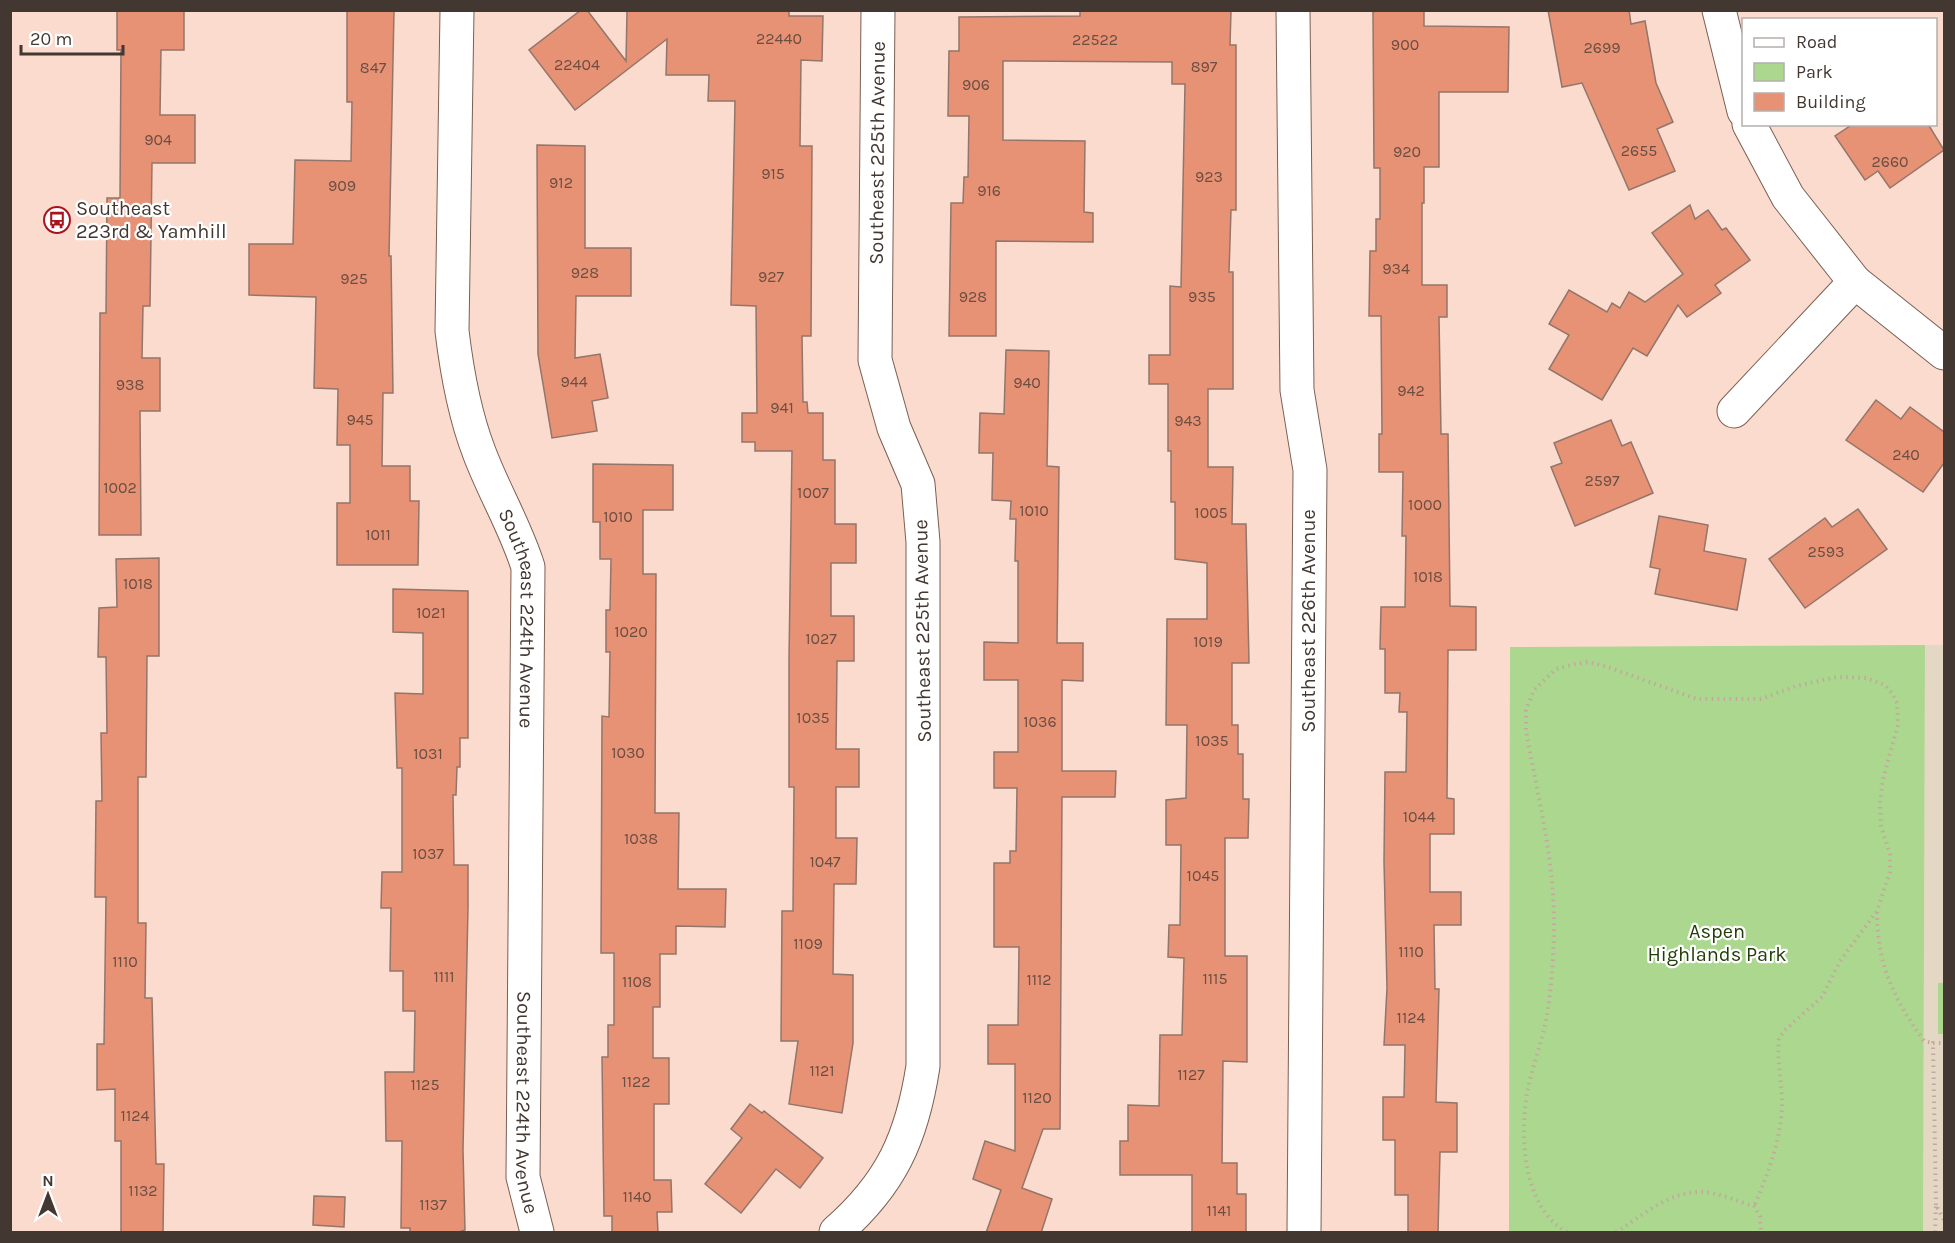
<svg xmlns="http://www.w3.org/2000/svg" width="1955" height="1243" font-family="Karla,sans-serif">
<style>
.education{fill:#e4d7c3}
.green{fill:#abd78f}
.building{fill:#e79275;stroke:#93756b;stroke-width:1.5}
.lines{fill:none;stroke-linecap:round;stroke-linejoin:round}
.minor-casing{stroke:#7a5f53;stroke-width:35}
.path{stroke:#c2a99d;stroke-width:4;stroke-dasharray:1.5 4.5;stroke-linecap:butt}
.minor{stroke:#fff;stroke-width:33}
.labels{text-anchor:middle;stroke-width:4.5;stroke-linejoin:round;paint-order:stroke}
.number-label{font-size:16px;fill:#6c4e42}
.street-label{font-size:20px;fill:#433731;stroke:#fff}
.poi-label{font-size:20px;fill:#433731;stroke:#fff;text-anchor:start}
.park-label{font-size:20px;fill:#223e09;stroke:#fff}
</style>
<rect width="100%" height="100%" fill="#fbdbcd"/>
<path class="education" d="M 1925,645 L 1944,645 L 1944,1232 L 1923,1232 Z"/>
<g class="green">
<path d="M 1925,645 L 1923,1232 L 1509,1232 L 1510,647 Z"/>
<rect x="1938" y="983" width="6" height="51"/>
</g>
<g class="building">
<path d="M 117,10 L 184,10 L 184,50 L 161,50 L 160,115 L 195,115 L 195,163 L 152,163 L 150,306 L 143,306 L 142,358 L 160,358 L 160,411 L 140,411 L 141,535 L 99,535 L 100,313 L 106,313 L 107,198 L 120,198 L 121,50 L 117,50 Z"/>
<path d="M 581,10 L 587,10 L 626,61 L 627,11 L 789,10 L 789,16 L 823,16 L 822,61 L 801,60 L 800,146 L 812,146 L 811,336 L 802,336 L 803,402 L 807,402 L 808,413 L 823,413 L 823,460 L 835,460 L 835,524 L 856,524 L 856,563 L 831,563 L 831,616 L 854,616 L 854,661 L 837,661 L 836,749 L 859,749 L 859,787 L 836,787 L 836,838 L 857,838 L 856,884 L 834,884 L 833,974 L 853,975 L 853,1043 L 842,1113 L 789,1104 L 798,1041 L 781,1041 L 782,911 L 793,911 L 794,787 L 789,787 L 789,660 L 792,451 L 755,451 L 755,442 L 742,442 L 742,413 L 757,413 L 756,306 L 731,305 L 735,101 L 708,101 L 709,75 L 666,75 L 667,39 L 575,110 L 529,50 Z"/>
<path d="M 1080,10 L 1231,11 L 1230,45 L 1236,45 L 1236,210 L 1231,210 L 1229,272 L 1233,272 L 1233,389 L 1208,389 L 1208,467 L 1233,467 L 1232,524 L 1246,524 L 1249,663 L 1232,663 L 1232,725 L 1238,725 L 1238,754 L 1243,754 L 1243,799 L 1249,799 L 1248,838 L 1225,838 L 1225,956 L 1247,956 L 1247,1062 L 1223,1061 L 1222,1163 L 1237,1163 L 1237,1194 L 1246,1194 L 1246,1233 L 1192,1233 L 1192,1175 L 1120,1175 L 1120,1141 L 1128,1141 L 1128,1105 L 1159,1106 L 1160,1035 L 1182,1035 L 1184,958 L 1168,957 L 1169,925 L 1180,925 L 1181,845 L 1166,845 L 1166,800 L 1186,798 L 1187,725 L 1166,725 L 1167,619 L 1207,619 L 1207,563 L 1175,559 L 1175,502 L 1171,502 L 1171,451 L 1168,451 L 1168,384 L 1149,384 L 1149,355 L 1170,355 L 1170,286 L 1181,287 L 1185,84 L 1172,84 L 1172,62 L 1003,61 L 1003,140 L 1085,141 L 1084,212 L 1093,213 L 1093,242 L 996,241 L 996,336 L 949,336 L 951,203 L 963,203 L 964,177 L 968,177 L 969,116 L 948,116 L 949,51 L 959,51 L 959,17 L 1080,16 Z"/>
<path d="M 1378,10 L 1424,10 L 1424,26 L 1509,27 L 1508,92 L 1439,92 L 1439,167 L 1424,167 L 1424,203 L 1422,203 L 1422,285 L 1447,285 L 1447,317 L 1439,317 L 1441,434 L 1448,434 L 1450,606 L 1476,607 L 1476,650 L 1448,650 L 1447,798 L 1454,799 L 1454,834 L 1430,834 L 1430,892 L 1461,892 L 1461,925 L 1434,925 L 1435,989 L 1439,989 L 1436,1102 L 1457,1103 L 1457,1152 L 1440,1152 L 1438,1233 L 1408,1233 L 1408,1195 L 1395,1195 L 1395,1140 L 1383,1140 L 1383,1097 L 1404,1097 L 1405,1045 L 1384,1045 L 1387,988 L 1384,861 L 1385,772 L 1406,772 L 1407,712 L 1399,712 L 1400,693 L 1385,693 L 1385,649 L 1380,649 L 1381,607 L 1405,607 L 1406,536 L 1402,536 L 1403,472 L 1379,472 L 1379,434 L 1382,434 L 1381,316 L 1369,316 L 1370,251 L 1376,251 L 1376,219 L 1380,219 L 1380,168 L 1374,168 L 1373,12 Z"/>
<path d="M 1548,10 L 1629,10 L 1631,24 L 1645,21 L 1656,83 L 1673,122 L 1657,129 L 1675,171 L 1629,190 L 1582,83 L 1562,87 Z"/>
<path d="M 347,11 L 394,11 L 389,256 L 391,256 L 393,393 L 383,393 L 382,466 L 410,466 L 410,501 L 419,501 L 418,565 L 337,565 L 337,503 L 350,503 L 350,445 L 337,445 L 338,389 L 314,388 L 316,297 L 249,295 L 249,244 L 293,244 L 295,160 L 351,161 L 352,102 L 347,102 Z"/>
<path d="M 1853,124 L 1928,124 L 1944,150 L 1890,188 L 1878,171 L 1865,180 L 1835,136 Z"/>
<path d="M 537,145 L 585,146 L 585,248 L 631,248 L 631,296 L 576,296 L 575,358 L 600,354 L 608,398 L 592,401 L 597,431 L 552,438 L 538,354 Z"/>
<path d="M 1690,205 L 1695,219 L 1708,210 L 1722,230 L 1726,228 L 1750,260 L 1715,285 L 1721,293 L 1687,317 L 1678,305 L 1647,356 L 1633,348 L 1602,400 L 1549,369 L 1569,335 L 1549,324 L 1569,290 L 1607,312 L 1612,303 L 1620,308 L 1629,292 L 1645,302 L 1683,274 L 1652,233 Z"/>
<path d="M 1006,350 L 1049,351 L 1047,466 L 1059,467 L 1057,643 L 1083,643 L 1083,681 L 1062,680 L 1062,771 L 1116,771 L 1115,797 L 1062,797 L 1060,1129 L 1043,1129 L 1022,1188 L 1052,1199 L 1041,1233 L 986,1233 L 1001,1190 L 973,1179 L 985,1141 L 1015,1151 L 1015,1064 L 988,1064 L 988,1025 L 1018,1025 L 1019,947 L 994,947 L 994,863 L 1010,863 L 1010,851 L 1016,851 L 1017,788 L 994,788 L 994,752 L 1018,752 L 1018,680 L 984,680 L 984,642 L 1018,643 L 1018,561 L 1015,561 L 1016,519 L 1010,519 L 1011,501 L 992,500 L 993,453 L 979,453 L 980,413 L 1004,414 Z"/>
<path d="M 1876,400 L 1901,419 L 1910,407 L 1944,432 L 1944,463 L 1923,492 L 1846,440 Z"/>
<path d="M 1611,420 L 1622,446 L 1631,442 L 1653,493 L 1575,526 L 1551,467 L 1562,463 L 1554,443 Z"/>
<path d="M 593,464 L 673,465 L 673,510 L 643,510 L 643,574 L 656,574 L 655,813 L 679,813 L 678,889 L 726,889 L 725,927 L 676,926 L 676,954 L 660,954 L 660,1007 L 653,1007 L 653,1058 L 669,1058 L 669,1104 L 654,1104 L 654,1180 L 671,1180 L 672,1212 L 657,1212 L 658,1233 L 612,1233 L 612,1216 L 604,1216 L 602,1057 L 608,1057 L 608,1025 L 614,1025 L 614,953 L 601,953 L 602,716 L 609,717 L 610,652 L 606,652 L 606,610 L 610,610 L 611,559 L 600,559 L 600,522 L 593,522 Z"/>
<path d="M 1858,509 L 1887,549 L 1805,608 L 1769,559 L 1825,518 L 1832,527 Z"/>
<path d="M 1659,516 L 1708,525 L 1704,551 L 1746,559 L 1737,610 L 1655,594 L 1660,569 L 1650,567 Z"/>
<path d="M 159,558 L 159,656 L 147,656 L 146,777 L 138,777 L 138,923 L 146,923 L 145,998 L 152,998 L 156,1164 L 164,1164 L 163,1233 L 121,1233 L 121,1141 L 115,1141 L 115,1089 L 97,1090 L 97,1044 L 104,1044 L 106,897 L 95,897 L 96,801 L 102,801 L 101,733 L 107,733 L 106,657 L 98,657 L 99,608 L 117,607 L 116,559 Z"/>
<path d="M 393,589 L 468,591 L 468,738 L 460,738 L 460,767 L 457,767 L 456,795 L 453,795 L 454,865 L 468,865 L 468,907 L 463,1150 L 465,1230 L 456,1233 L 410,1233 L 410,1228 L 401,1228 L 402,1141 L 386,1141 L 385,1072 L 414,1072 L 415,1011 L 403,1011 L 403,971 L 390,971 L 391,908 L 381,908 L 382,872 L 402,872 L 402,768 L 397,768 L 395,693 L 423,694 L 423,633 L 393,632 Z"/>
<path d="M 750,1104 L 762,1113 L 764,1111 L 823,1158 L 800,1188 L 776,1169 L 741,1213 L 705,1184 L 742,1138 L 731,1129 Z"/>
<path d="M 314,1196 L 345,1197 L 344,1227 L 313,1225 Z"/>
</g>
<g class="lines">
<defs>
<g id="minor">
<path id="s1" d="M 457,10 L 452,331 C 457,373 464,413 479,452 C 494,492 515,526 528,567 L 523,1177 L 537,1232"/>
<path d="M 1293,10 L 1297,390 L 1310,470 L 1304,1232"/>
<path d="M 1719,10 L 1744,111"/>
<path d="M 1749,124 L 1788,197 L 1855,282 L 1944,353"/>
<path d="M 1734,411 L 1855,282"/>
<path id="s2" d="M 836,1232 C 891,1184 912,1138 923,1066 L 923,542 L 918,484 L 894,428 L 875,360 L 878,10"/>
</g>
</defs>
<use href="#minor" class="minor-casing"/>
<g class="path">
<path d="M 1877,912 C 1877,965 1894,999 1924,1041 L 1933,1043"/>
<path d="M 1936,1205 L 1933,1043 L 1944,1043"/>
<path d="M 1567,1232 C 1522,1208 1519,1133 1528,1088 C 1534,1061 1544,1036 1548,1009 C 1552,981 1554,951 1554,923 C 1554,857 1537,794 1526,730 L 1526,710 L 1534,690 L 1556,669 L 1575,664 L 1588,662 L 1605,666 L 1697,699 L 1761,699 L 1796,686 L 1837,677 L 1866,678 L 1885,685 L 1892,693 L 1897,703 L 1898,725 L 1883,779 L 1880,803 L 1881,825 L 1890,855 L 1890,872 L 1877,911 L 1840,961 L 1822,997 L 1784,1031 L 1779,1039 C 1777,1060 1781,1079 1782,1099 C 1783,1134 1768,1175 1754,1206"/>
<path d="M 1616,1232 C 1643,1216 1669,1190 1704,1192 C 1720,1193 1738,1202 1754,1206 L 1760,1216 L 1761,1232"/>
<path d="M 1935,1232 L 1936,1205 L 1944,1220"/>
</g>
<use href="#minor" class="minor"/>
</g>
<defs>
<symbol id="bus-ring" viewBox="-11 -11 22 22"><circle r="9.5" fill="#fff" stroke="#a9141c" stroke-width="1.5"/><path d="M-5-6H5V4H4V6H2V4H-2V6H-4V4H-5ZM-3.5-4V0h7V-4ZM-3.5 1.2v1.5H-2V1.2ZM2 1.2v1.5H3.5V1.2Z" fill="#a9141c"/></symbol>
</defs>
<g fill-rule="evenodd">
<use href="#bus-ring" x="42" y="205" width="30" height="30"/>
</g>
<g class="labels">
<g class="number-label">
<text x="779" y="44">22440</text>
<text x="1095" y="45">22522</text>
<text x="1405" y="50">900</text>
<text x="1602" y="53">2699</text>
<text x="577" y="70">22404</text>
<text x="1204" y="72">897</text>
<text x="373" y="73">847</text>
<text x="976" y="90">906</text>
<text x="158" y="145">904</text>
<text x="1639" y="156">2655</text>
<text x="1407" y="157">920</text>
<text x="1890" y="167">2660</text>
<text x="773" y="179">915</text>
<text x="1209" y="182">923</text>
<text x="561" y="188">912</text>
<text x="342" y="191">909</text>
<text x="989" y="196">916</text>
<text x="1396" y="274">934</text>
<text x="585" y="278">928</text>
<text x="771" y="282">927</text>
<text x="354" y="284">925</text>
<text x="973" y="302">928</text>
<text x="1202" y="302">935</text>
<text x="574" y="387">944</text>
<text x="1027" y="388">940</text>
<text x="130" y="390">938</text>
<text x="1411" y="396">942</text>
<text x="782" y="413">941</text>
<text x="360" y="425">945</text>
<text x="1188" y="426">943</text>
<text x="1906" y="460">240</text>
<text x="1602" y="486">2597</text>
<text x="120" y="493">1002</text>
<text x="813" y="498">1007</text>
<text x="1425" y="510">1000</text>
<text x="1034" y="516">1010</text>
<text x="1211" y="518">1005</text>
<text x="618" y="522">1010</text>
<text x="378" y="540">1011</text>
<text x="1826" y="557">2593</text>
<text x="1428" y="582">1018</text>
<text x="138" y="589">1018</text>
<text x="431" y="618">1021</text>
<text x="631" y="637">1020</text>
<text x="821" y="644">1027</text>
<text x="1208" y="647">1019</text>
<text x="813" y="723">1035</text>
<text x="1040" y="727">1036</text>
<text x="1212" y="746">1035</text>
<text x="628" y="758">1030</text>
<text x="428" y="759">1031</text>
<text x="1419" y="822">1044</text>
<text x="641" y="844">1038</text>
<text x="428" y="859">1037</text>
<text x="825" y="867">1047</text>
<text x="1203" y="881">1045</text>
<text x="808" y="949">1109</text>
<text x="1411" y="957">1110</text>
<text x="125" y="967">1110</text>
<text x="444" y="982">1111</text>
<text x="1215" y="984">1115</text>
<text x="1039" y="985">1112</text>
<text x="637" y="987">1108</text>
<text x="1411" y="1023">1124</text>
<text x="822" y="1076">1121</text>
<text x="1191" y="1080">1127</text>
<text x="636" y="1087">1122</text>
<text x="425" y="1090">1125</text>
<text x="1037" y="1103">1120</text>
<text x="135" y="1121">1124</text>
<text x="143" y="1196">1132</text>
<text x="637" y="1202">1140</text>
<text x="433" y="1210">1137</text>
<text x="1219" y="1216">1141</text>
</g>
<g class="street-label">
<text dy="7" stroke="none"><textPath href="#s2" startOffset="1113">Southeast 225th Avenue</textPath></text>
<text dy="7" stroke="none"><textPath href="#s1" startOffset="620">Southeast 224th Avenue</textPath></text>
<text transform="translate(1308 621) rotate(-90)" y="7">Southeast 226th Avenue</text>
<text transform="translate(922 631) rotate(-91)" y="7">Southeast 225th Avenue</text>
<text dy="7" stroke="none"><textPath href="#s1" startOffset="1106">Southeast 224th Avenue</textPath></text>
</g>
<g class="poi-label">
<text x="76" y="215">Southeast<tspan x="76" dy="23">223rd &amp; Yamhill</tspan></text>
</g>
<g class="park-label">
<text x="1717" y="938">Aspen<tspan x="1717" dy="23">Highlands Park</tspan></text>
</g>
</g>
<rect width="1955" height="1243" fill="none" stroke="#433731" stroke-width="24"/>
<rect x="1742" y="18" width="195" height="108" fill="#ffffff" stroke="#b4afad" stroke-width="1.5"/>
<rect x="1754" y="38" width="30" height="9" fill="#ffffff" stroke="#b4afad" stroke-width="1.5"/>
<text x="1796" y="48" font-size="18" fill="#433731">Road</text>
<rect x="1754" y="63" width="30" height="18" fill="#abd78f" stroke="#b4afad" stroke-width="1.5"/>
<text x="1796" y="78" font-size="18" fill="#433731">Park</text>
<rect x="1754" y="93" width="30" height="18" fill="#e79275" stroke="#b4afad" stroke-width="1.5"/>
<text x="1796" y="108" font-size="18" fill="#433731">Building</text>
<g transform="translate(48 1195)" stroke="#ffffff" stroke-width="4.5" paint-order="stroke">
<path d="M0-4.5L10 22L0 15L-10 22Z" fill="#433731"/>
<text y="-9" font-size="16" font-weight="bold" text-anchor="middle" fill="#433731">N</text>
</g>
<path d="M21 45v9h102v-9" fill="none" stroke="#433731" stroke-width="3"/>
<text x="30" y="45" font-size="18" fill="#433731" stroke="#ffffff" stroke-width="4.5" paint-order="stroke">20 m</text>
</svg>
